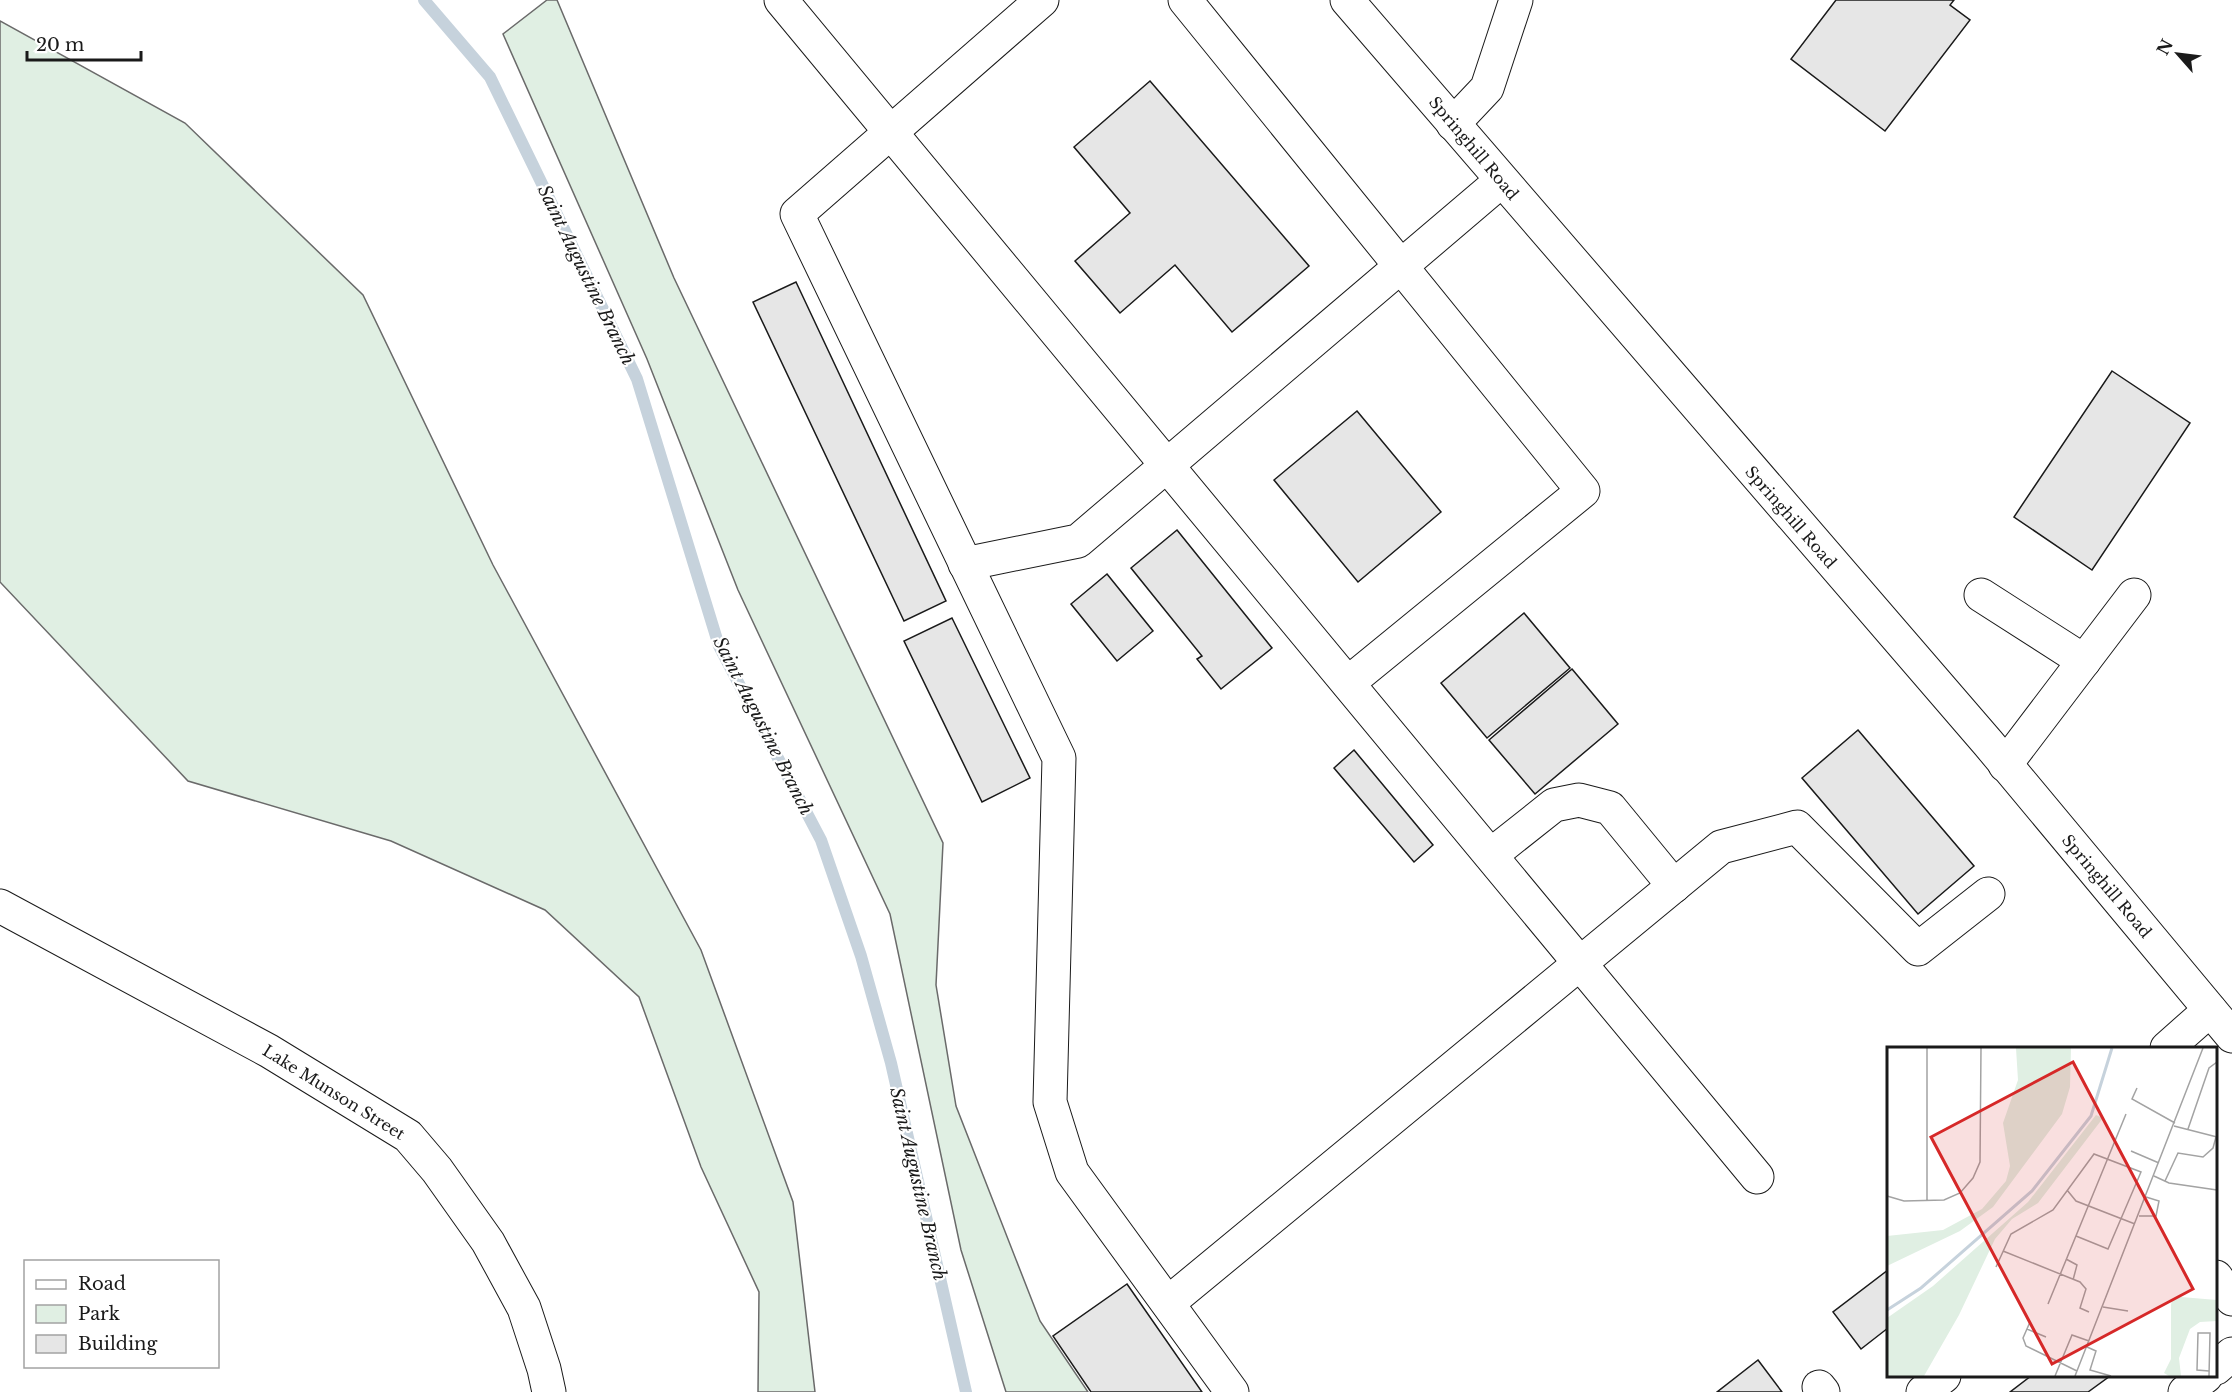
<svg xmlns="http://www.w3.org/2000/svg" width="2232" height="1392" font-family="'Libre Baskerville',serif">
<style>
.green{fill:#e0efe3;stroke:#6a6a6a;stroke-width:1.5}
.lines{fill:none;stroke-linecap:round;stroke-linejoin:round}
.stream{stroke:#c6d2dc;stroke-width:12}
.building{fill:#e6e6e6;stroke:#1a1a1a;stroke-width:1.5}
.minor-casing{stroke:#1a1a1a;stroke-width:35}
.major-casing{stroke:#1a1a1a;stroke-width:35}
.minor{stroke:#fff;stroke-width:33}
.major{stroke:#fff;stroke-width:33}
.labels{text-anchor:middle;stroke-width:4.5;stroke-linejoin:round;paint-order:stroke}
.street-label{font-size:16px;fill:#1a1a1a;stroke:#fff}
.water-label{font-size:18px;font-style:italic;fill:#1a1a1a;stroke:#fff}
.inset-river{fill:none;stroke:#c6d2dc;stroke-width:3}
.inset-road{fill:none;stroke:#a3a3a3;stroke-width:1.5}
.view{fill:#d62828;fill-opacity:0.15;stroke:#d62828;stroke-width:3}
.inset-edge{fill:none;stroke:#1a1a1a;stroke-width:3}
</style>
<rect width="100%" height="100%" fill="#fff"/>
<g class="green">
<path d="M 547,0 L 557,0 L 674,278 L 943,843 L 936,985 L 956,1106 L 1040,1321 L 1088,1392 L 1006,1392 L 961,1250 L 890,914 L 738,590 L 647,359 L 503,34 Z"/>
<path d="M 0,21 L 185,123 L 363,295 L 493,565 L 701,950 L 793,1202 L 815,1392 L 758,1392 L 759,1292 L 701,1167 L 639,997 L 545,910 L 391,841 L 188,781 L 0,582 Z"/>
</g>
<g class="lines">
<path class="stream" d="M 424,0 L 490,77 L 637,379 L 719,646 L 821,840 L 861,956 L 891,1063 L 966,1392"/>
</g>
<g class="building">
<path d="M 1836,0 L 1954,0 L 1950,5 L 1970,20 L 1885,131 L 1791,59 Z"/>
<path d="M 1150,81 L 1309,266 L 1232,332 L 1175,265 L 1120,313 L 1075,261 L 1130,213 L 1074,147 Z"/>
<path d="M 796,282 L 946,601 L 904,621 L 753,302 Z"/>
<path d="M 2112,371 L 2190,423 L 2092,570 L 2014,517 Z"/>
<path d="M 1357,411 L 1441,512 L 1358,582 L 1274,480 Z"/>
<path d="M 1177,530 L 1272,648 L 1221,689 L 1197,659 L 1202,656 L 1131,568 Z"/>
<path d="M 1107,574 L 1153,631 L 1117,661 L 1071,604 Z"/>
<path d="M 1524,613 L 1570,668 L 1487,738 L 1441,683 Z"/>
<path d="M 952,618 L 1030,778 L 982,802 L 904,641 Z"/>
<path d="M 1572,669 L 1618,724 L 1535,794 L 1489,740 Z"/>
<path d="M 1858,730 L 1974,866 L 1918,914 L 1802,778 Z"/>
<path d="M 1354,750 L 1433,845 L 1414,862 L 1334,768 Z"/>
<path d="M 1888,1270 L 1888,1328 L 1861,1349 L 1833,1312 Z"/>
<path d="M 1127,1284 L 1202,1392 L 1091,1392 L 1053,1336 Z"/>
<path d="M 1758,1360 L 1782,1392 L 1717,1392 Z"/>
<path d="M 2031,1376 L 2110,1376 L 2088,1392 L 2010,1392 Z"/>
</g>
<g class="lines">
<defs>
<g id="minor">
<path d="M 781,0 L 1757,1177"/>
<path d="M 1042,0 L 797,214 L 1059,758 L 1050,1102 L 1072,1172 L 1232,1392"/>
<path d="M 1185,0 L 1583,491 L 1348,683"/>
<path d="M 1453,124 L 1487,88 L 1516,0"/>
<path d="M 965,564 L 1078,541 L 1501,181"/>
<path d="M 1981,595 L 2084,661"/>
<path d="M 2005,765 L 2134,595"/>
<path d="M 1491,855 L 1554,805 L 1579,800 L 1610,808 L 1674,886"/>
<path d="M 0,906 L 269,1051 L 408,1136 L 437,1170 L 488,1242 L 524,1308 L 544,1369 L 549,1392"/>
<path d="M 2167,1048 L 2210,1010"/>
<path d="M 2216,1277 L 2232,1299"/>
<path d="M 1168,1303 L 1721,847 L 1797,827 L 1918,949 L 1988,894"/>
<path d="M 2216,1368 L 2232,1354"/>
<path d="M 1819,1387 L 1823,1392"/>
<path d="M 1923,1392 L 1944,1376"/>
<path d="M 2185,1392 L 2206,1376"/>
</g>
<path id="major" d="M 1347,0 L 1988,743 L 2232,1036"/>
</defs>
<use href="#minor" class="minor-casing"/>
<use href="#major" class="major-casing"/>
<use href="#minor" class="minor"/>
<use href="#major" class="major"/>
</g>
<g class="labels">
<g class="street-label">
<text transform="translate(1474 148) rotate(50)" y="6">Springhill Road</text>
<text transform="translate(1791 517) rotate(49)" y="6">Springhill Road</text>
<text transform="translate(2107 886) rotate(50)" y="6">Springhill Road</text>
<text transform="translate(334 1092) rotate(32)" y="6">Lake Munson Street</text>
</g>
<g class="water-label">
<text transform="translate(586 275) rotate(64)" y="6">Saint Augustine Branch</text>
<text transform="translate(763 726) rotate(63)" y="6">Saint Augustine Branch</text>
<text transform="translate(918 1184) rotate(77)" y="6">Saint Augustine Branch</text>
</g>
</g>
<g transform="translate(1887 1047)">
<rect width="330" height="330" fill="#fff"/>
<path d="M 129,1 L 184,1 L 183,40 L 175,67 L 106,160 L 73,184 L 0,219 L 0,189 L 56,183 L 95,162 L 119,134 L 123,119 L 116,76 L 131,33 ZM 209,68 L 216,71 L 151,156 L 125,172 L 108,192 L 72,268 L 37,329 L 0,329 L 0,271 L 46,239 L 141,155 ZM 294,250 L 330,253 L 330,274 L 313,275 L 303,282 L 292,311 L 294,329 L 282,329 L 277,326 L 284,312 L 284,258 L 285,252 Z" fill="#e0efe3"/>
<path class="inset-river" d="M 0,263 L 34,241 L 145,144 L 204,69 L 225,1"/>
<path class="inset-road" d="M 40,1 L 40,154M 250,41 L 245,52 L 288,76M 287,79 L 330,90M 301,82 L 322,21 L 330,15M 244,104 L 272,116M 267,129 L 282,136 L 330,143M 278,134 L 291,106 L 316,110 L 326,101 L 329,90M 180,143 L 189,154 L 248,177M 0,149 L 17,154 L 57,153 L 73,146 L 86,131 L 93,115 L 94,1M 252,169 L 269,169 L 272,154 L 259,150M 116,204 L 193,235 L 199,242 L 193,261 L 202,265M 179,212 L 190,218 L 186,233M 109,220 L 124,187 L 166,163 L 207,107 L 254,125 L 221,202 L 189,189M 161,257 L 239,67M 216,260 L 241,264M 143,275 L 136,291 L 139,299 L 190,324M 140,282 L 159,290M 200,300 L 209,304 L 203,323 L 224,329M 168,329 L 185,288 L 202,294M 188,329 L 316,1M 322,329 L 323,286 L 311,286 L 310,323 L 322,324"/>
<path class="view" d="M 186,15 L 306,242 L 165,317 L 44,90 Z"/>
<rect width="330" height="330" class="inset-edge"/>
</g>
<rect x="24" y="1260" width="195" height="108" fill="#ffffff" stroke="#a3a3a3" stroke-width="1.5"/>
<rect x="36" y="1280" width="30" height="9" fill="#ffffff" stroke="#a3a3a3" stroke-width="1.5"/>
<text x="78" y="1290" font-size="18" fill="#1a1a1a">Road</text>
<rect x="36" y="1305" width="30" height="18" fill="#e0efe3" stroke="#a3a3a3" stroke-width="1.5"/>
<text x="78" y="1320" font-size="18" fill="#1a1a1a">Park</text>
<rect x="36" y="1335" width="30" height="18" fill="#e6e6e6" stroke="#a3a3a3" stroke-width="1.5"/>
<text x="78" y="1350" font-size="18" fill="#1a1a1a">Building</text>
<g transform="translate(2178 54) rotate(298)" stroke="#ffffff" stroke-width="4.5" paint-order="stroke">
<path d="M0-4.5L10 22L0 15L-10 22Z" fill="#1a1a1a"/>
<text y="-9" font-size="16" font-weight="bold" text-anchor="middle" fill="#1a1a1a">N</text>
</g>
<path d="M27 51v9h114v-9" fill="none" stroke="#1a1a1a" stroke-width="3"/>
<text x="36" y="51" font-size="18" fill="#1a1a1a" stroke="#ffffff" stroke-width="4.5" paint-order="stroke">20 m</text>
</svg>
